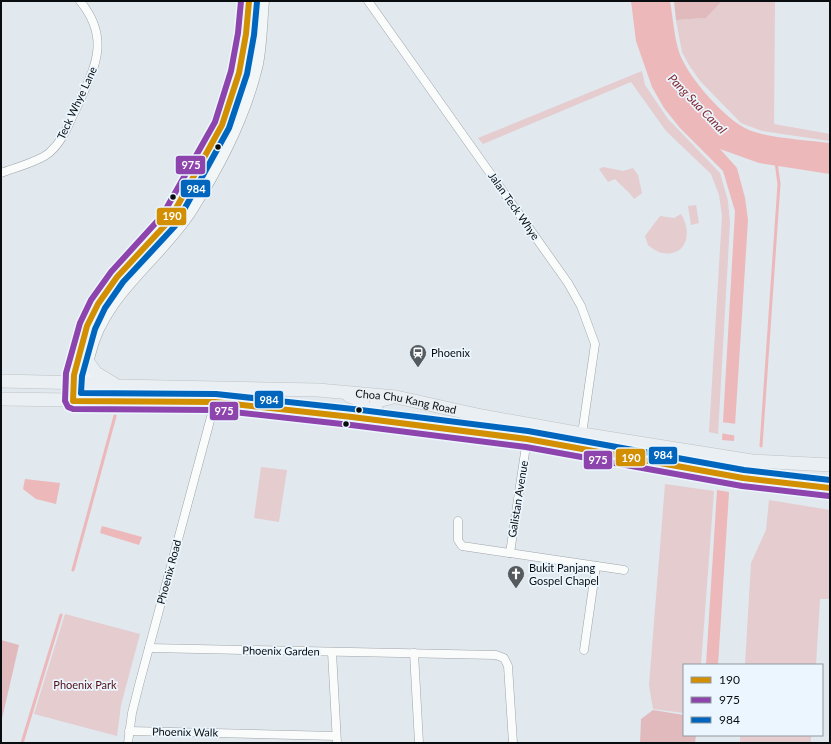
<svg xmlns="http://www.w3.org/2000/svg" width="831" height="744" font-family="Lato,sans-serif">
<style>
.green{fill:#e4cccf}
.forest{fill:#e1babd}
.water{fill:#ecb8ba}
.pier{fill:#e1e8ee}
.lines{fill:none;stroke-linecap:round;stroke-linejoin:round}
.stream{stroke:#ecb8ba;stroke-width:3}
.street-casing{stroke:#a0a5a9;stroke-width:9}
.secondary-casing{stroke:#a0a5a9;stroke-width:13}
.primary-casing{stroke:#bfc2c4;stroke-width:14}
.street{stroke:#fafcfc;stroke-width:8}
.secondary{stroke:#f2f6f7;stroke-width:12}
.primary{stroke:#e9eff3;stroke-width:13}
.bus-1-casing{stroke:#ebf6fe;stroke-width:9}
.bus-2-casing{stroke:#ebf6fe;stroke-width:9}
.bus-3-casing{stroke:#ebf6fe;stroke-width:9}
.bus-1{stroke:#d38f02;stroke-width:6}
.bus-2{stroke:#8e44ad;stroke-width:6}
.bus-3{stroke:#0065bd;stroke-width:6}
.bus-dot{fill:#090d10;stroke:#ebf6fe;stroke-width:1.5}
.labels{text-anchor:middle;stroke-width:3.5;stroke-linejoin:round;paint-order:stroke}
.street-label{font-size:11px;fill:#090d10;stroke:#ebf6fe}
.poi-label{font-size:11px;fill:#090d10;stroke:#ebf6fe;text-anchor:start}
.park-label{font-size:11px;fill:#510e16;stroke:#ebf6fe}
.water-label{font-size:12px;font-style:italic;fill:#822930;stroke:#ebf6fe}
.line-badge{stroke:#ebf6fe;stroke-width:1.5}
.badge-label{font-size:11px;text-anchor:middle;font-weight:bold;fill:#fff}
</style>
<rect width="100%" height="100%" fill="#e1e8ee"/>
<g class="green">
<path d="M 722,1 L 775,1 L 774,124 L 830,134 L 830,141 L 762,131 L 741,123 L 700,81 L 689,65 L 682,52 L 676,20 L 706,18 Z"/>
<path d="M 642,71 L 645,85 L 668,119 L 720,173 L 728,201 L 730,223 L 718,434 L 709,432 L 722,216 L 719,195 L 711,174 L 666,131 L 631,82 L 483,144 L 478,138 Z"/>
<path d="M 603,167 L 623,171 L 633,168 L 638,175 L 642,193 L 634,199 C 630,192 621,186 615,179 L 608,182 L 599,169 Z"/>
<path d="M 696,205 L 699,223 L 691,225 L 688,206 Z"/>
<path d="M 681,214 C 692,231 688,257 662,253 C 657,252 652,248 648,245 L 645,236 L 660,216 L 674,218 Z"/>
<path d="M 261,467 L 287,470 L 279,522 L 254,518 Z"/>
<path d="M 665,484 L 714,491 L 701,665 L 684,665 L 684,713 L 653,709 L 649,685 Z"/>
<path d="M 769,500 L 830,510 L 830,599 L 820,599 L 816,665 L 745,665 L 751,563 L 766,530 Z"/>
<path d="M 65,614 L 140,634 L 121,705 L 117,736 L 34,714 Z"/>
<rect x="740" y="735" width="71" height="8"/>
</g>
<g class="forest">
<path d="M 674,1 L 722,1 L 706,18 L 676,20 Z"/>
<path d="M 1,640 L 19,645 L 1,723 Z"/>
<path d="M 653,710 L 684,715 L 684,735 L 696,735 L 695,743 L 640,743 L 641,719 Z"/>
</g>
<g class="water">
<path d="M 631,1 L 670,1 C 673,18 674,36 679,52 C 687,76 725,120 749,130 C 769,138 807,140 830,143 L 830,174 L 759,163 L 720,149 L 737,168 L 745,198 L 748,220 L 734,441 L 722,440 L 735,211 L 723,171 L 680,128 L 664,108 L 652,87 L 636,41 Z"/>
<path d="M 25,479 L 60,483 L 56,504 L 36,499 L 23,489 Z"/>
<path d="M 717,490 L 729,492 L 718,665 L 706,665 Z"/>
<path d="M 102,526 L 142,537 L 139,545 L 100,533 Z"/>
</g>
<path class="pier" d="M 721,422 L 737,424 L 737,436 L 720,433 Z"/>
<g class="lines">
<g class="stream">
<path d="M 761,446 L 779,184 L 776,162"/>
<path d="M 73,570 L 115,416"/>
<path d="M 22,743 L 61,615"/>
</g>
<defs>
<g id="street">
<path d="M 368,1 L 568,283 L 581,306 L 595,344 L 582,434"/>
<path d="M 1,173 C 14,168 38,162 49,153 C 63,141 68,125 76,109 C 94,69 112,40 80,1"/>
<path d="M 458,521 L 458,540 L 462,546 L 624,570"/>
<path d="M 510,553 L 527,439 C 527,431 522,428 514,426"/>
<path d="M 149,648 L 496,655 L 504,658 L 508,666 L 513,743"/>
<path d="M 584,650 L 596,566"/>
<path d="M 332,652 L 337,743"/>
<path d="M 414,653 L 419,743"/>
<path d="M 129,731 L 336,736"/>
<path d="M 128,743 L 132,713 L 139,685 L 215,402"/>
</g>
<g id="secondary">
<path d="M 86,400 C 86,385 85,370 89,355 C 103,294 159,260 191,210 C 219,166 245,116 257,64 C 261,44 261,22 263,1"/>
<path d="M 73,401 L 74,375 L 87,326 L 98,304 L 117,277 L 169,221 L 222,125 L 239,73 L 246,34 L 249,1"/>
</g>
<g id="primary">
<path d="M 88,362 L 96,373 L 114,384"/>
<path id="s1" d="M 1,381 L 86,383 L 117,386 L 318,390 L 396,397 L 482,416 L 582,434 L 752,461 L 830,465"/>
<path d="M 349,396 C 366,401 370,408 352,417"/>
<path d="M 1,399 L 215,402 L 352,417 L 527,439 L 583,448 L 743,478 L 830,488"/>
<path d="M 389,420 L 379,414 L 375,408 L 377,401 L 390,398"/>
</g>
</defs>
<use href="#street" class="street-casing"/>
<use href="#secondary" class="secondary-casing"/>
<use href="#primary" class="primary-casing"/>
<use href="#street" class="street"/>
<use href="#secondary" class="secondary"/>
<use href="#primary" class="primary"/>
<defs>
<path id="bus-1" d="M 249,1 L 246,34 L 239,73 L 222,125 L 169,221 L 117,277 L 98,304 L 87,326 L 74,375 L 73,401 L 215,402 L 352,417 L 527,439 L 743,478 L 830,488"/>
<path id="bus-2" d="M 241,1 L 238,33 L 231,71 L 215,122 L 162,216 L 111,272 L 91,300 L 80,323 L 66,373 L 65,401 L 68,407 L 73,409 L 215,410 L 351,425 L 526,447 L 742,486 L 829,496"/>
<path id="bus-3" d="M 257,2 L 254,35 L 247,74 L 229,128 L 175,226 L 123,282 L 105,308 L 95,329 L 82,376 L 81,393 L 216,394 L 353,409 L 528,431 L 744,470 L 830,480"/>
</defs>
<use href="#bus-1" class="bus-1-casing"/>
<use href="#bus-2" class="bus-2-casing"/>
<use href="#bus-3" class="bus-3-casing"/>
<use href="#bus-1" class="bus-1"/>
<use href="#bus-2" class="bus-2"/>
<use href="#bus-3" class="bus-3"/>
</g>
<defs>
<symbol id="station-pin" viewBox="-11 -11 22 30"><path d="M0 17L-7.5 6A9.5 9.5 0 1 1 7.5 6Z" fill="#555a5e" stroke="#ebf6fe"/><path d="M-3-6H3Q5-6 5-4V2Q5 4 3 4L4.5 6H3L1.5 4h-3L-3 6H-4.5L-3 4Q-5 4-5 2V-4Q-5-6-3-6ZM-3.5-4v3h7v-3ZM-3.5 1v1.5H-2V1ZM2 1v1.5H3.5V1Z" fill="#fff"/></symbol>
<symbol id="church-pin" viewBox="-11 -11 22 30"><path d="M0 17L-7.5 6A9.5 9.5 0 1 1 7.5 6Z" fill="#555a5e" stroke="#ebf6fe"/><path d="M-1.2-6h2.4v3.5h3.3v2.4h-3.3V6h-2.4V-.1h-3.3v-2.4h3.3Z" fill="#fff"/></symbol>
</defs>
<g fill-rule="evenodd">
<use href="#station-pin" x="408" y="343" width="20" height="27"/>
<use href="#church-pin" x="506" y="564" width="20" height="27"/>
</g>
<g class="bus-dot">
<circle cx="218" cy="147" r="3.5"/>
<circle cx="173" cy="197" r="3.5"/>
<circle cx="359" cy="410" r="3.5"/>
<circle cx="346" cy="424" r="3.5"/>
</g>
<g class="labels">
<g class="street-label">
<text transform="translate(77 103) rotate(-65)" y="4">Teck Whye Lane</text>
<text transform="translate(514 206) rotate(55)" y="4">Jalan Teck Whye</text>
<text dy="4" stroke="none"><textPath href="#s1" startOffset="406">Choa Chu Kang Road</textPath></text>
<text transform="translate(518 499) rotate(-81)" y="4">Galistan Avenue</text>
<text transform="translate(169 572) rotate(-75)" y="4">Phoenix Road</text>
<text transform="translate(281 651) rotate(1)" y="4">Phoenix Garden</text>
<text transform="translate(185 732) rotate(1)" y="4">Phoenix Walk</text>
</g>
<g class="poi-label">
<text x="431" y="357">Phoenix</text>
<text x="529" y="572">Bukit Panjang<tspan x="529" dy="13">Gospel Chapel</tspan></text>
</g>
<g class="park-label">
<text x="85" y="689">Phoenix Park</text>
</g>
<g class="water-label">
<text transform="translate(697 104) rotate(46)" y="4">Pang Sua Canal</text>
</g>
</g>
<g class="line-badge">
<rect x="175" y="155" width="31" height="20" rx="4" fill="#8e44ad"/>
<rect x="180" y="179" width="31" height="19" rx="4" fill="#0065bd"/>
<rect x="156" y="207" width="31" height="19" rx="4" fill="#d38f02"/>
<rect x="254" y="390" width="30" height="19" rx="4" fill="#0065bd"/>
<rect x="209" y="401" width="30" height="20" rx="4" fill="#8e44ad"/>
<rect x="648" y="446" width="30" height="19" rx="4" fill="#0065bd"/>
<rect x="615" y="448" width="31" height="19" rx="4" fill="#d38f02"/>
<rect x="583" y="450" width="30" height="20" rx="4" fill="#8e44ad"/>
</g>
<g class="badge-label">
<text x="191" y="169">975</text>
<text x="196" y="193">984</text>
<text x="172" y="220">190</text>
<text x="269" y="404">984</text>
<text x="224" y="415">975</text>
<text x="663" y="459">984</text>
<text x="631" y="462">190</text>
<text x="598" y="464">975</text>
</g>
<rect width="831" height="744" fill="none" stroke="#090d10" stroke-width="4"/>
<rect x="683" y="664" width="140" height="72" fill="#ebf6fe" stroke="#91999f"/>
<rect x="691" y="677" width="20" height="6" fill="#d38f02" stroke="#91999f"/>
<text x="719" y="684" font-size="12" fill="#090d10">190</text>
<rect x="691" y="697" width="20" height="6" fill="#8e44ad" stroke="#91999f"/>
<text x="719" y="704" font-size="12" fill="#090d10">975</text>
<rect x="691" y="717" width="20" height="6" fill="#0065bd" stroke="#91999f"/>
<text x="719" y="724" font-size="12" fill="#090d10">984</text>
</svg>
